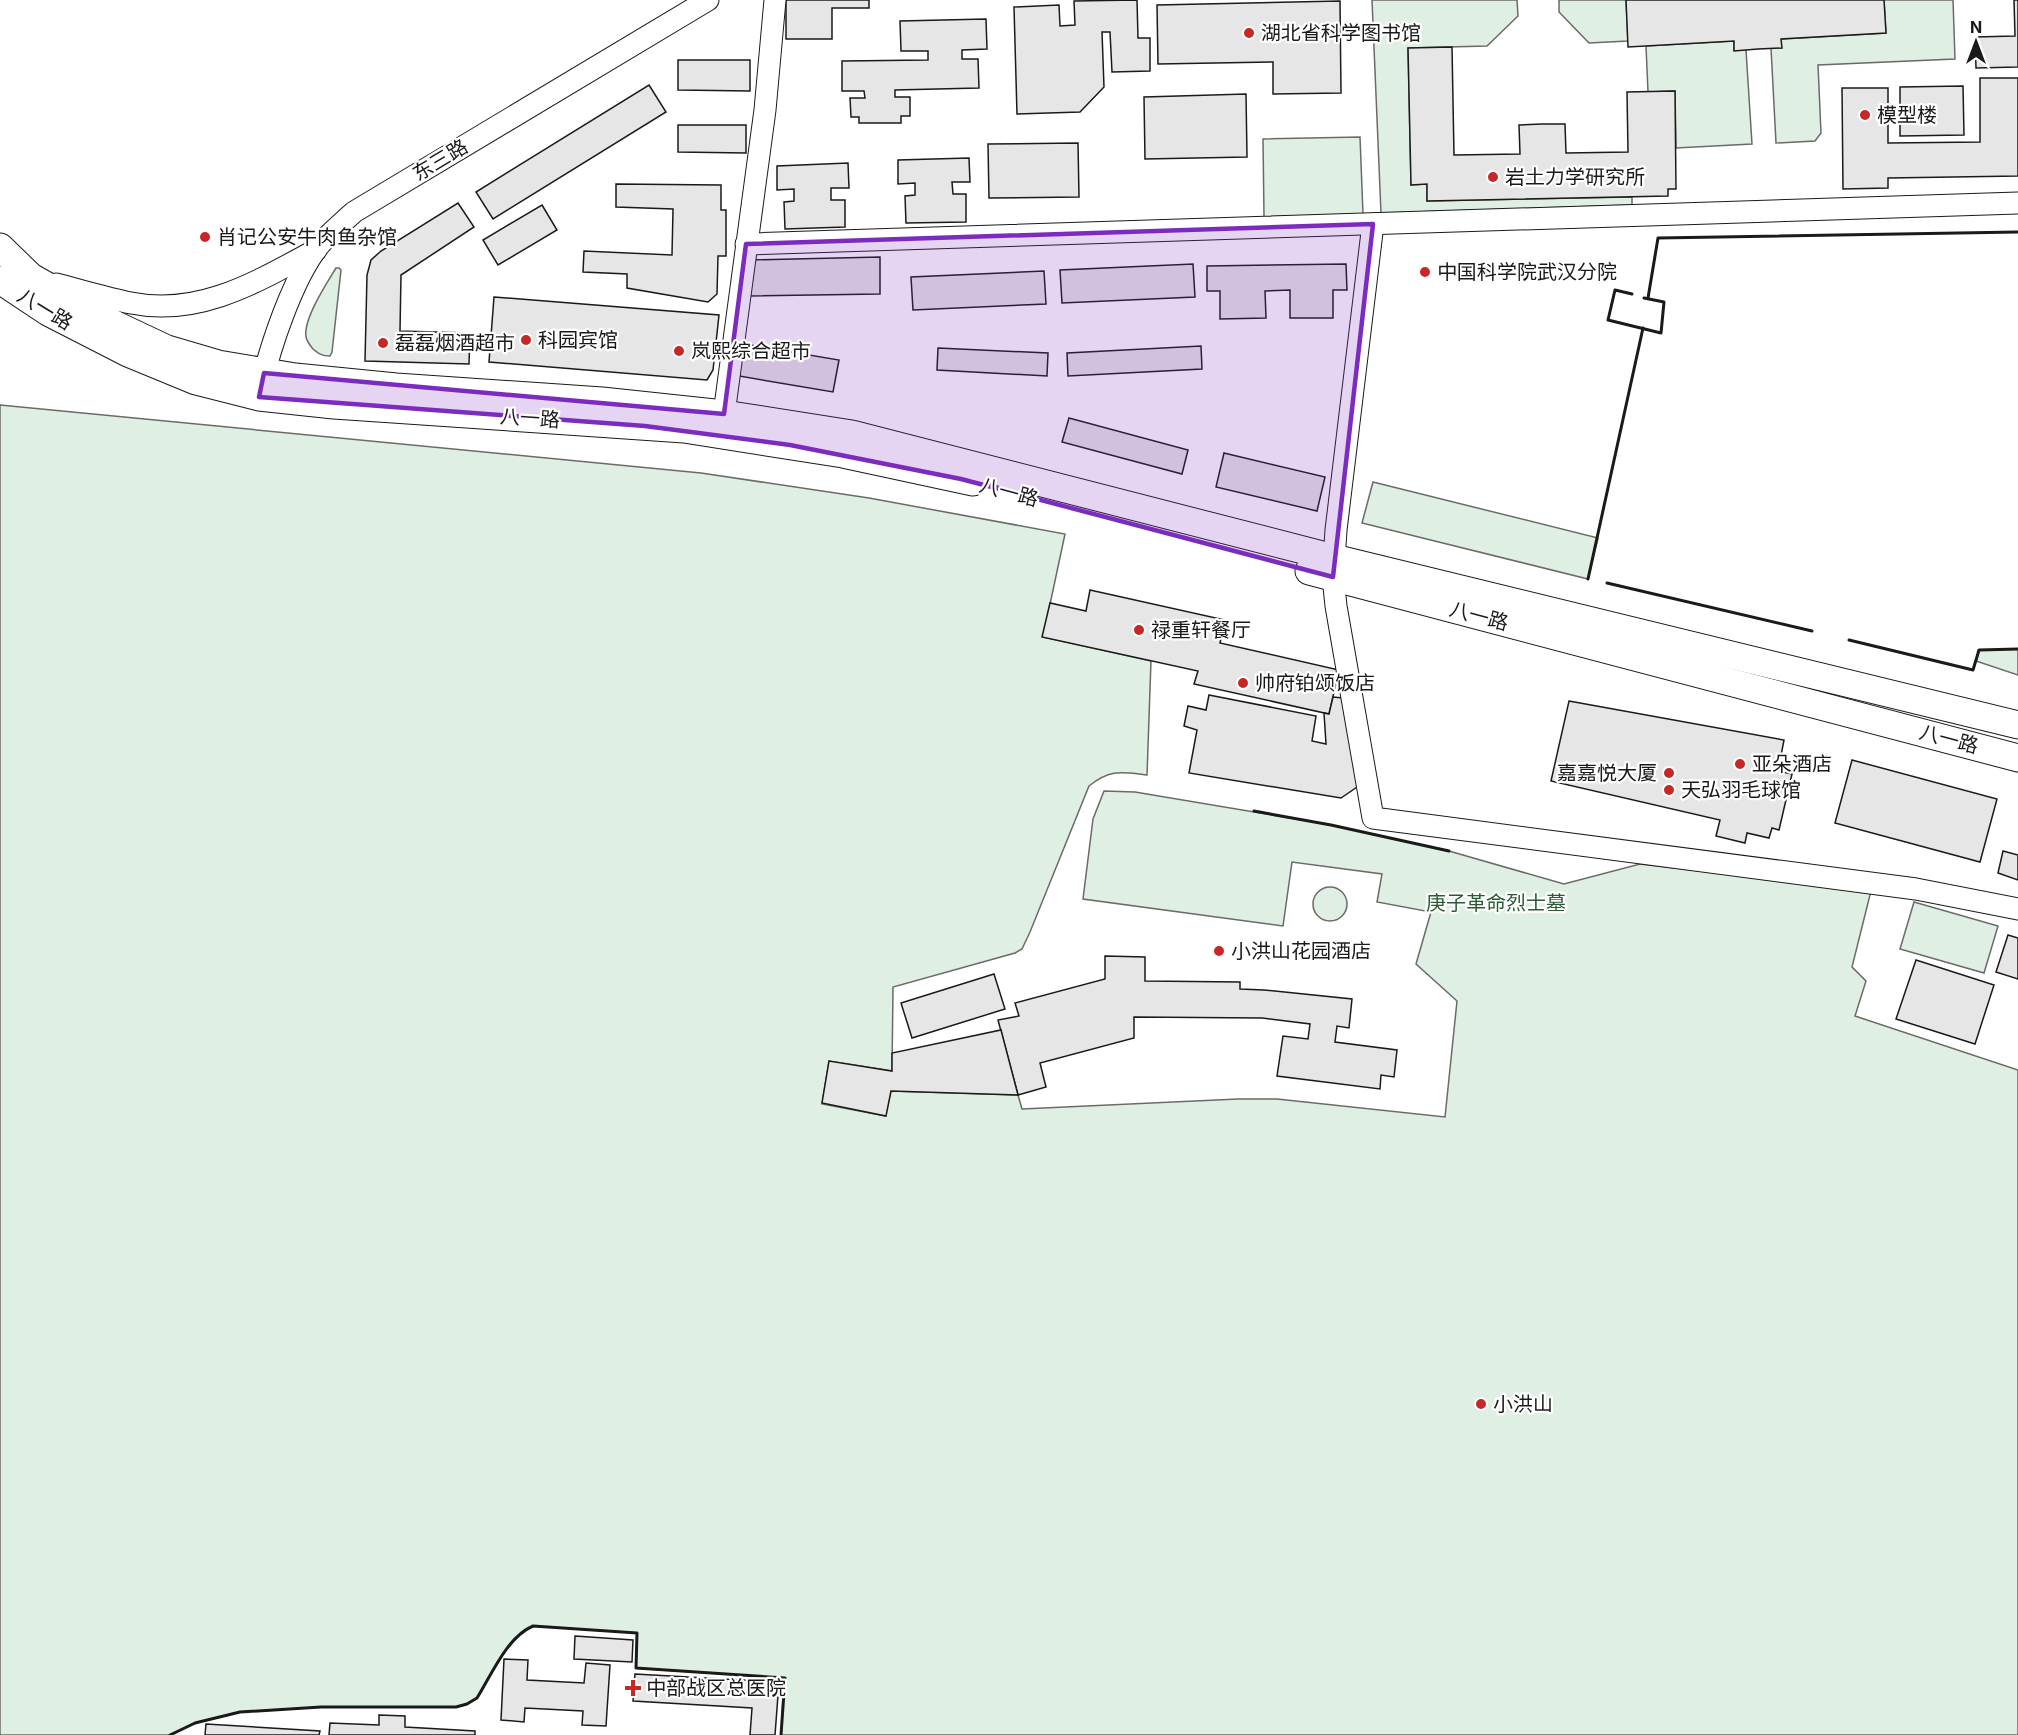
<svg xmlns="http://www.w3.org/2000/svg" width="2018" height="1735" font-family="Inter,'Noto Sans SC',sans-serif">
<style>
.green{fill:#e0efe3;stroke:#6a6a6a;stroke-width:1.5}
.building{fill:#e6e6e6;stroke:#1a1a1a;stroke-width:1.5}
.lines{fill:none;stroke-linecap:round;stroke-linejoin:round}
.minor-casing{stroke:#1a1a1a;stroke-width:23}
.major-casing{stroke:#1a1a1a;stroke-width:29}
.minor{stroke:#fff;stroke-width:21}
.major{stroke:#fff;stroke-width:27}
.wall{stroke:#1a1a1a;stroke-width:3}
.marked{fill:#7b2cbf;fill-opacity:0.2;stroke:#7b2cbf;stroke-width:4.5;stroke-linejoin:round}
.poi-dot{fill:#c62828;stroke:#fff;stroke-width:2}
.labels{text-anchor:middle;stroke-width:4.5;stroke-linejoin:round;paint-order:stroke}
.poi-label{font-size:20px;fill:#1a1a1a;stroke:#fff;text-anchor:start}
.street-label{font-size:20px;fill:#1a1a1a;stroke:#fff}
.park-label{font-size:20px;fill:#2b5a34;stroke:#fff}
</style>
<rect width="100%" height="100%" fill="#fff"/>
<g class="green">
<path d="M 1372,0 L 1517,0 L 1518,16 L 1487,46 L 1408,48 L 1411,185 L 1427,184 L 1427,201 L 1632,197 L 1632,205 L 1381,213 Z"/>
<path d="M 1559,0 L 1626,0 L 1628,41 L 1589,43 L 1559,12 Z"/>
<path d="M 1884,0 L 1953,0 L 1955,59 L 1818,65 L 1821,133 L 1815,141 L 1776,143 L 1771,48 L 1781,39 L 1886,33 Z"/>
<path d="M 1734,41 L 1734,50 L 1746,50 L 1752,144 L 1676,148 L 1675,91 L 1648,92 L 1646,46 Z"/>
<path d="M 1360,137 L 1363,214 L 1264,217 L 1263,139 Z"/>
<path d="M 336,268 L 339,268 L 341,270 L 332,352 L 330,356 C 322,356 319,354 313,349 C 310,345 307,342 306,337 C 303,319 327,283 336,268 Z"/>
<path d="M 0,405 L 701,473 L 869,498 L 1065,534 L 1043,637 L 1151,661 L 1147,775 C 1121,772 1110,769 1089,786 L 1030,932 L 1022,949 L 1015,953 L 893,987 L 892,1071 L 829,1061 L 822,1104 L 885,1116 L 891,1091 L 1018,1095 L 1022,1109 L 1238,1099 L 1277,1099 L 1445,1117 L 1457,1001 L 1416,964 L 1431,912 L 1377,902 L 1382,874 L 1292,862 L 1283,926 L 1083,899 L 1093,819 L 1104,791 L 1135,792 L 1331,825 L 1449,851 L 1564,884 L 1640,864 L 1871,891 L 1852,967 L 1866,981 L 1855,1016 L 2018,1070 L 2018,1735 L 781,1735 L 784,1678 L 636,1668 L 637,1633 L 533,1626 C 507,1637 492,1674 477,1698 L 467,1704 L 456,1707 L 321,1707 L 240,1712 L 195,1723 L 170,1735 L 0,1735 Z"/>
<path d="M 1373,482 L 1598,538 L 1588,579 L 1362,523 Z"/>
<path d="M 2018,649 L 2018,675 L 1976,661 L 1979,650 Z"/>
<circle cx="1330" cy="904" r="17"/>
<path d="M 1914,902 L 1998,926 L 1984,973 L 1900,949 Z"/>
</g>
<g class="building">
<path d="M 786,0 L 869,0 L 869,8 L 832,8 L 832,39 L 786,39 Z"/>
<path d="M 1137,0 L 1138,38 L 1150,38 L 1150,71 L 1112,72 L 1110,32 L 1102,32 L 1104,87 L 1080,112 L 1017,114 L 1014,7 L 1059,5 L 1060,26 L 1075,25 L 1074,1 Z"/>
<path d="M 1626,0 L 1884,0 L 1886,33 L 1781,39 L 1782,48 L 1758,49 L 1734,51 L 1734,41 L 1628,47 Z"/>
<path d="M 2014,0 L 2018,0 L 2018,67 L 1976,68 L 1975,37 L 2015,36 Z"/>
<path d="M 1340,1 L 1341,93 L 1273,94 L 1273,62 L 1158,64 L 1157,5 Z"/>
<path d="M 986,19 L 987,49 L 962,50 L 962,59 L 978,59 L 979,88 L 895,90 L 895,97 L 910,97 L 910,116 L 901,116 L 901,123 L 859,123 L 859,117 L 851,117 L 850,98 L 865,98 L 864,91 L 842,91 L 842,61 L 928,60 L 928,51 L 901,51 L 900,21 Z"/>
<path d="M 1452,47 L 1454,155 L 1520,154 L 1519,125 L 1542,124 L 1565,124 L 1566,153 L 1628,152 L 1627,92 L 1675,91 L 1676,189 L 1668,189 L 1668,196 L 1427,201 L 1427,184 L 1411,185 L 1408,48 Z"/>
<path d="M 678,60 L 750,60 L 750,91 L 678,90 Z"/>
<path d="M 1980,78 L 2018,78 L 2018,176 L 1888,178 L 1888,188 L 1843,189 L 1842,88 L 1888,88 L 1888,143 L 1980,142 Z"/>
<path d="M 649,85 L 666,112 L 493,219 L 476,192 Z"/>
<path d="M 1963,86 L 1964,135 L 1900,136 L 1900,87 Z"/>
<path d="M 1246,94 L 1247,157 L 1145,159 L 1144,97 Z"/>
<path d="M 678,125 L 746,125 L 746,153 L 678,152 Z"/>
<path d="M 1078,143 L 1079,197 L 989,198 L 988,144 Z"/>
<path d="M 969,158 L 970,182 L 952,182 L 953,194 L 966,194 L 966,222 L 906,223 L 905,196 L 915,195 L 915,183 L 898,184 L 898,160 Z"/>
<path d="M 848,163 L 849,188 L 831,188 L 831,200 L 845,200 L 845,227 L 785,229 L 784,202 L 794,201 L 794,189 L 777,190 L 777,166 Z"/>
<path d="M 616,184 L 721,185 L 721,210 L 726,210 L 726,256 L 718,256 L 717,294 L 708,302 L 627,288 L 627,274 L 583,272 L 584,251 L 672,255 L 673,209 L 616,207 Z"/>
<path d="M 458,203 L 474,227 L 401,275 L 400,331 L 470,333 L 469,364 L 365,361 L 367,275 L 371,260 L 381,251 Z"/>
<path d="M 542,205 L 557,230 L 498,265 L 483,240 Z"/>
<path d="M 880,257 L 880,294 L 747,296 L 746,260 Z"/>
<path d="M 1193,264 L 1195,297 L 1062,303 L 1060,270 Z"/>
<path d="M 1346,264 L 1347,290 L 1333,290 L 1333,318 L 1290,318 L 1290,290 L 1265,291 L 1266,318 L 1220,319 L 1220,291 L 1207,291 L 1207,266 Z"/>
<path d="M 1044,271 L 1046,304 L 913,310 L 911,277 Z"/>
<path d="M 494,297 L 719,315 L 713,370 L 707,380 L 489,362 Z"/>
<path d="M 744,344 L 839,360 L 833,392 L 739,376 Z"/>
<path d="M 1201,346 L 1202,369 L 1068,376 L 1067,353 Z"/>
<path d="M 938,348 L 1048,353 L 1047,376 L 937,370 Z"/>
<path d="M 1069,418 L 1188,450 L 1182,474 L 1062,442 Z"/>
<path d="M 1224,453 L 1325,477 L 1317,511 L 1216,487 Z"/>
<path d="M 1090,590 L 1225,620 L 1220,643 L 1339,670 L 1329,714 L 1194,684 L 1198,671 L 1042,637 L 1050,603 L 1086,611 Z"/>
<path d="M 1209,695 L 1316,716 L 1312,741 L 1326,744 L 1324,713 L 1329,714 L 1333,697 L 1343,698 L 1360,785 L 1341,798 L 1189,773 L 1197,730 L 1184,726 L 1188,706 L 1206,710 Z"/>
<path d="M 1569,701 L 1784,740 L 1778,771 L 1792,774 L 1779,830 L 1772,828 L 1769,838 L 1747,833 L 1745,843 L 1716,836 L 1720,820 L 1551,781 Z"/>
<path d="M 1852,760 L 1997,799 L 1980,862 L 1835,823 Z"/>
<path d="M 2003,851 L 2018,855 L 2018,880 L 1998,873 Z"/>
<path d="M 2008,935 L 2018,938 L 2018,979 L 1996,972 Z"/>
<path d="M 1105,956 L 1145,957 L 1145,981 L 1240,982 L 1240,989 L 1264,990 L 1352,999 L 1349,1028 L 1337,1026 L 1335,1042 L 1397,1050 L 1394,1077 L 1381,1075 L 1380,1089 L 1277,1076 L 1283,1036 L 1308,1039 L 1310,1024 L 1262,1018 L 1134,1017 L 1134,1038 L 1040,1063 L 1046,1087 L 1018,1095 L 998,1020 L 1019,1016 L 1015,1003 L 1105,979 Z"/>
<path d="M 1916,960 L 1994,985 L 1975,1044 L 1896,1019 Z"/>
<path d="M 994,974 L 1005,1009 L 912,1038 L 901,1003 Z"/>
<path d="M 1001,1030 L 1018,1095 L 891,1091 L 886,1116 L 822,1103 L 829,1061 L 892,1071 L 892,1053 Z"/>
<path d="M 575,1636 L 633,1640 L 632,1662 L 574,1659 Z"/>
<path d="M 504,1659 L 528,1660 L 527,1680 L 584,1683 L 586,1663 L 610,1665 L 606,1726 L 582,1725 L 583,1711 L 525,1708 L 524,1722 L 501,1720 Z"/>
<path d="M 635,1674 L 779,1682 L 775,1735 L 750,1735 L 752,1708 L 633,1701 Z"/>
<path d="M 379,1715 L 405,1716 L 405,1727 L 475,1731 L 475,1735 L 329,1735 L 330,1723 L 379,1725 Z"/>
<path d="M 206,1724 L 320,1731 L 319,1735 L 205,1735 Z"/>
</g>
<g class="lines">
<defs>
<g id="minor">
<path d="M 1373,224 L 1336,530 L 1333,577 L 1336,606 L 1373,818 L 1916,889 L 2018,909"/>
<path d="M 746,244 L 2018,203"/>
<path d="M 56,284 C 80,290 106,298 131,303 C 200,317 258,281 316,250"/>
<path d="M 261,387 C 270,347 292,281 317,248 C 327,235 341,224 354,212 L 708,0"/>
<path d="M 724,414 L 765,110 L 775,0"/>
</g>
<g id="major">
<path d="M 0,247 L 31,277 L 116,325 L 167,349 L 218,364 L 295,377 L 396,387 L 602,401 L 724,414 L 852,434 L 1334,558 L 2018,725"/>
<path d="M 0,280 L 48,312 L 128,353 L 196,381 L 259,397 L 334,405 L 684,429 L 843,454 L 973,482"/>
<path d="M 1309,571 L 2018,758"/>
</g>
</defs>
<use href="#minor" class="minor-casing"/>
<use href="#major" class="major-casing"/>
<use href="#minor" class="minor"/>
<use href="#major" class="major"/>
<g class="wall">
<path d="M 1632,294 L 1615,290 L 1608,320 L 1661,333 L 1664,302 L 1644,298"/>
<path d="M 1648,298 L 1658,238 L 2018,232"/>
<path d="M 1588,579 L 1643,328"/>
<path d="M 1607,583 L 1812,631"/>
<path d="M 1849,640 L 1973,670 L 1979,650 L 2018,649"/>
<path d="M 1254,811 L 1331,825 L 1449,851"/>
<path d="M 170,1735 L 195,1723 L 240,1712 L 321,1707 L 456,1707 L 467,1704 L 477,1698 C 492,1674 507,1637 533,1626 L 637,1633 L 636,1668 L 785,1678 L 781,1735"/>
</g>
</g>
<path class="marked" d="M 1373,224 L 1333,577 L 961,479 L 790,445 L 645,426 L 259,397 L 264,373 L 724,414 L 746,244 Z"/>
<g class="poi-dot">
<circle cx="1249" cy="33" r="6"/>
<circle cx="1865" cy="115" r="6"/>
<circle cx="1493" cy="177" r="6"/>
<circle cx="205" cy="237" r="6"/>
<circle cx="1425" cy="272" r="6"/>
<circle cx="526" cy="340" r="6"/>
<circle cx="383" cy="343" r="6"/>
<circle cx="679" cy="351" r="6"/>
<circle cx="1139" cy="630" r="6"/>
<circle cx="1243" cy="683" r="6"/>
<circle cx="1740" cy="764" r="6"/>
<circle cx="1669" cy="773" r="6"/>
<circle cx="1669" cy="790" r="6"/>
<circle cx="1219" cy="951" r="6"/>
<circle cx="1481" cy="1404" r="6"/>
<path d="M630 1679h6v6h6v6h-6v6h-6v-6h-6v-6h6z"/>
</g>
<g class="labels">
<g class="poi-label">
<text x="1261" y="40">湖北省科学图书馆</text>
<text x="1877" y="122">模型楼</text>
<text x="1505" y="184">岩土力学研究所</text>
<text x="217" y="244">肖记公安牛肉鱼杂馆</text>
<text x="1437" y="279">中国科学院武汉分院</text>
<text x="538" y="347">科园宾馆</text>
<text x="395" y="350">磊磊烟酒超市</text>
<text x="691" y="358">岚熙综合超市</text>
<text x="1151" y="637">禄重轩餐厅</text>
<text x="1255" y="690">帅府铂颂饭店</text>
<text x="1752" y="771">亚朵酒店</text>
<text x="1657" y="780" text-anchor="end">嘉嘉悦大厦</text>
<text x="1681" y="797">天弘羽毛球馆</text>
<text x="1231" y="958">小洪山花园酒店</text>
<text x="1493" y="1411">小洪山</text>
<text x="646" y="1695">中部战区总医院</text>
</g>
<g class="street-label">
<text transform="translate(440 160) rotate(-31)" y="7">东三路</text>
<text transform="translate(45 309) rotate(31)" y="7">八一路</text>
<text transform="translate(530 418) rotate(4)" y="7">八一路</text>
<text transform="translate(1009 492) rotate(15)" y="7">八一路</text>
<text transform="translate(1479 616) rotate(15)" y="7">八一路</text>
<text transform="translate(1949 739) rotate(15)" y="7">八一路</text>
</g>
<g class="park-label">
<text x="1496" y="910">庚子革命烈士墓</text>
</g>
</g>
<g transform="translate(1976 42)" stroke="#ffffff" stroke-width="4.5" paint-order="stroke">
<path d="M0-4.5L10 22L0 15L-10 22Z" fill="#1a1a1a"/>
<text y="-9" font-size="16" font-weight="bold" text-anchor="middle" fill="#1a1a1a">N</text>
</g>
</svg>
